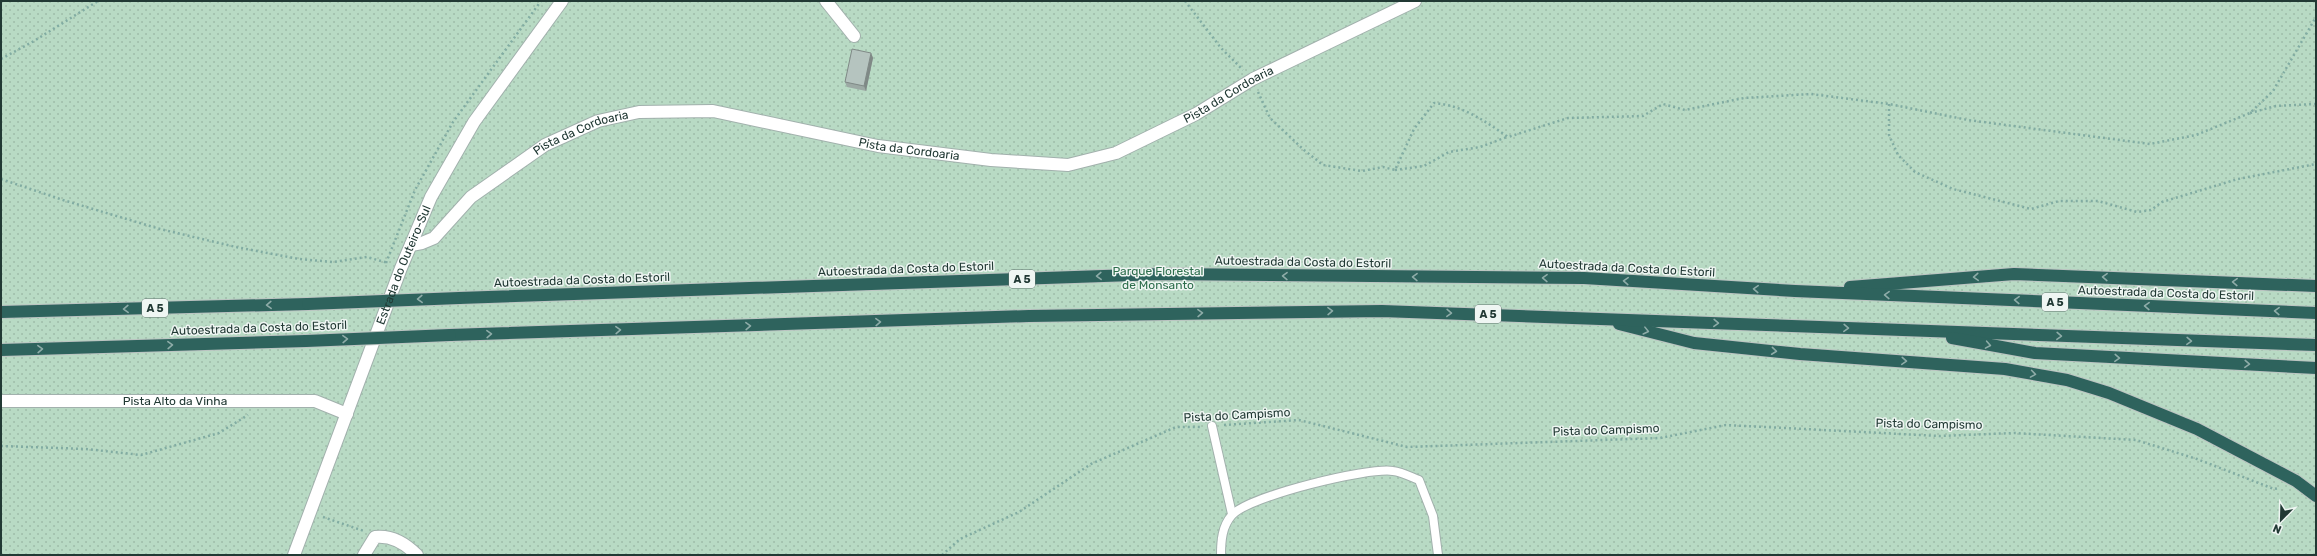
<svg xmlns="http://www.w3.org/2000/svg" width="2317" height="556" font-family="Rubik,sans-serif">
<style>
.park{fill:url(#park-dots)}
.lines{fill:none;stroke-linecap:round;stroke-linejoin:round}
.service-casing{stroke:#a2b1ad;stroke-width:10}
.pedestrian-casing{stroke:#a2b1ad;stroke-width:14}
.minor-casing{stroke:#a2b1ad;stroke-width:14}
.motorway-casing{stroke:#bcc4c2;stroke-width:14}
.path{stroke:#81aca2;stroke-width:2.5;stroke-dasharray:2 3;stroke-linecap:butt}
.service{stroke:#fff;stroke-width:8}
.pedestrian{stroke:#fff;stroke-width:12}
.minor{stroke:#fff;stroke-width:12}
.motorway{stroke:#2e635d;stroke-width:12}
.motorway-bridge-casing{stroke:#bcc4c2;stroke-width:14;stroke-linecap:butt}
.motorway-bridge{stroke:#2e635d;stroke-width:12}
.wall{fill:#9ca9a4}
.shaded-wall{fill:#7f8986}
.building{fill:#b5c4bf;stroke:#7f8986}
.oneway{stroke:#8eaca8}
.labels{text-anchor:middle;stroke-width:3;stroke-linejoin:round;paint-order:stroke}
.shield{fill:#eff6f3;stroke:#5f726d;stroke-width:1}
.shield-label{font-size:11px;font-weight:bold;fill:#213934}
.street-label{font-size:12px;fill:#213934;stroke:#eff6f3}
.park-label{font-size:12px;fill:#2d6e4c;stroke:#eff6f3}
</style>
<defs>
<pattern id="park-dots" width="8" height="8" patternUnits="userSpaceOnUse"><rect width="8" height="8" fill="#b8dac4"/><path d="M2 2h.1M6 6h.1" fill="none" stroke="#9ebca9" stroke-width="1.8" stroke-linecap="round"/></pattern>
</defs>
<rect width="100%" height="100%" fill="#dfeae6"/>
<rect class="park" x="1" y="1" width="2315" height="554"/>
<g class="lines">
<defs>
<g id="service">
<path d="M 1212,426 L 1232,514"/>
<path d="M 1221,555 C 1221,541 1222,526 1232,515 C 1249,496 1368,467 1393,471 C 1402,472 1411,477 1419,480 L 1433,516 L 1438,555"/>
</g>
<g id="pedestrian">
<path d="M 826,1 L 854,36"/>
<path id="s1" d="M 1,401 L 315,401 L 347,414"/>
</g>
<g id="minor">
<path id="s2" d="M 411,245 L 422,243 L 434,238 L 471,197 L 545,145 L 598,121 L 639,112 L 713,111 L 878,146 L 991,160 L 1068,165 L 1116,153 L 1196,114 L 1253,79 L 1415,1"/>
<path id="s3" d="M 294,555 L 401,268 L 431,197 L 474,122 L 562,1"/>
<path d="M 364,555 L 375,537 C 391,535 405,543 417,555"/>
</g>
<g id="motorway">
<path d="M 1850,287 L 2014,274 L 2316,286"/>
<path d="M 459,298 L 1162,274 L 1584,278 L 1795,291 L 2316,313"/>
<path d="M 1,312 L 308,304"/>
<path d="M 1619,324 L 1694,343 L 1800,354 L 2005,369 L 2067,380 L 2109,393 L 2197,429 L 2296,481 L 2316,496"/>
<path d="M 450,335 L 1029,316 L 1382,311 L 2316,345"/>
<path d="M 1952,338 L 2035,353 L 2316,368"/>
<path d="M 1,350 L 306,341"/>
</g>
</defs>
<use href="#service" class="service-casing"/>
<use href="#pedestrian" class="pedestrian-casing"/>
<use href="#minor" class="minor-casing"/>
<use href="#motorway" class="motorway-casing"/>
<g class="path">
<path d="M 1185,1 L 1221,48 L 1243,70"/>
<path d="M 1,59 L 34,41 L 98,1"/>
<path d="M 1258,92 L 1270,118 L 1304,150 L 1323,165 L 1362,171 L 1383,167 L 1395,170 L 1414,129 L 1434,103 C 1462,105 1485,121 1508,137 L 1568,118 L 1643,116 L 1663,104 L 1685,110 L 1744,98 L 1811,94 L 1889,104 L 1968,120 L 2150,144 L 2196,135 L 2250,113 L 2273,91 L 2316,17"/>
<path d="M 1889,104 L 1889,135 L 1898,155 L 1915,172 L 1953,189 L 2031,209 L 2059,201 L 2098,201 L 2137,212 L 2151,210 L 2162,202 L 2238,179 L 2316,164"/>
<path d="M 2250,113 L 2276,106 L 2316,104"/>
<path d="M 1395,170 L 1424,166 L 1449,152 L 1480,147 L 1507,137"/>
<path d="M 1,179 L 63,200 L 160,229 L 236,247 L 299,259 L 333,262 L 367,257 L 388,263"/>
<path d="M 386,263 L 415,190 L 453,122 L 541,1"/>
<path d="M 1224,425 L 1299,420 L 1407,447 L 1660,438 L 1726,425 L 1940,436 L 2014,433 L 2136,440 L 2197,459 L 2274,489 L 2279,488"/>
<path d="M 1,446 L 86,449 L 141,455 L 219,433 L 248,415"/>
<path d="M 323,517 L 364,531"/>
<path d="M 942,555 L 960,539 L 1019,512 L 1091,464 L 1176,427 L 1201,427"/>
</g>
<use href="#service" class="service"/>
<use href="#pedestrian" class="pedestrian"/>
<use href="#minor" class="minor"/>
<use href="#motorway" class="motorway"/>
<defs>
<g id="motorway-bridge">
<path d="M 308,304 L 459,298"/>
<path d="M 306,341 L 450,335"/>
</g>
</defs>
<use href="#motorway-bridge" class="motorway-bridge-casing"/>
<use href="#motorway-bridge" class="motorway-bridge"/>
</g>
<path class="wall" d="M 871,53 L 873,58 L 866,91 L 847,87 L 845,82 Z"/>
<path class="shaded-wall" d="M 871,53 L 873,58 L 866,91 L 864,86 Z"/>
<path class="building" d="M 852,49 L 871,53 L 864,86 L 845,82 Z"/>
<defs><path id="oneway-chevron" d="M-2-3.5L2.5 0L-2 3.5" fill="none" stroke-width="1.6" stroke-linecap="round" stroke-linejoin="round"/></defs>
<g class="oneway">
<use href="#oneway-chevron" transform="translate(1099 276) rotate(178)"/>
<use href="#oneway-chevron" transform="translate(1285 276) rotate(-179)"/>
<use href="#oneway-chevron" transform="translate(1415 277) rotate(-179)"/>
<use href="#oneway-chevron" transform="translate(1976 277) rotate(176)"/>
<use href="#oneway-chevron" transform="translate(2105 277) rotate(-178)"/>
<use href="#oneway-chevron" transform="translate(1545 278) rotate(-179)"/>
<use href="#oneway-chevron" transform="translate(1626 281) rotate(-177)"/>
<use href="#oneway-chevron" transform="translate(2235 282) rotate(-178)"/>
<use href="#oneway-chevron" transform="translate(1756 289) rotate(-177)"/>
<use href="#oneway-chevron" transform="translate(1887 295) rotate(-178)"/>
<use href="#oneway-chevron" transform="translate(420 299) rotate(178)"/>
<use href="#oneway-chevron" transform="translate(2017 300) rotate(-178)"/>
<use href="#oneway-chevron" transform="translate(269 305) rotate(178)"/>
<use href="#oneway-chevron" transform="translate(2147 306) rotate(-178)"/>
<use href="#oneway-chevron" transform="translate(126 309) rotate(178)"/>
<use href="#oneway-chevron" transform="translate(1330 311) rotate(-1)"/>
<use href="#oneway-chevron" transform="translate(2277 311) rotate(-178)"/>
<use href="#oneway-chevron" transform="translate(1200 313) rotate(-1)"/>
<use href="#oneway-chevron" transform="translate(1449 313) rotate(2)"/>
<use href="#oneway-chevron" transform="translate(878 322) rotate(-2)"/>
<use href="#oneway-chevron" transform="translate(1716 323) rotate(2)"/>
<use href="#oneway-chevron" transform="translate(748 326) rotate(-2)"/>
<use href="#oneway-chevron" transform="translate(1846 328) rotate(2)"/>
<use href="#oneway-chevron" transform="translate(618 330) rotate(-2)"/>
<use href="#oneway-chevron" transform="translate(1646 331) rotate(14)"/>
<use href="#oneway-chevron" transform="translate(489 334) rotate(-2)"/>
<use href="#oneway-chevron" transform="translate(2059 336) rotate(2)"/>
<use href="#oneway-chevron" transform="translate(345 339) rotate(-2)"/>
<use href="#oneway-chevron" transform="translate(2189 341) rotate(2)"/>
<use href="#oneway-chevron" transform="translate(170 345) rotate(-2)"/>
<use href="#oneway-chevron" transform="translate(1988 345) rotate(10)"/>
<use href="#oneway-chevron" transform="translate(40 349) rotate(-2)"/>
<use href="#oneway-chevron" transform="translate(1774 351) rotate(6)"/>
<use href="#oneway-chevron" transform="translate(2117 358) rotate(3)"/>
<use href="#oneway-chevron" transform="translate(1904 361) rotate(4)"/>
<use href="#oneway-chevron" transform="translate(2247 364) rotate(3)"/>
<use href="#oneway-chevron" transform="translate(2033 374) rotate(9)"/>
</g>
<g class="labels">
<g class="shield">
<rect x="1009" y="270" width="26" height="18" rx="3"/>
<rect x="2042" y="293" width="26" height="18" rx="3"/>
<rect x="142" y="299" width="26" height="18" rx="3"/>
<rect x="1475" y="305" width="26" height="18" rx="3"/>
</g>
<g class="shield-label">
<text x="1022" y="283">A 5</text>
<text x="2055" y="306">A 5</text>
<text x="155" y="312">A 5</text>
<text x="1488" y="318">A 5</text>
</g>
<g class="street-label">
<text dy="4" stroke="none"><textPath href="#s2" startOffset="880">Pista da Cordoaria</textPath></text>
<text dy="4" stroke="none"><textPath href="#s2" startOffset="208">Pista da Cordoaria</textPath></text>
<text dy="4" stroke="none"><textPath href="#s2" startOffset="544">Pista da Cordoaria</textPath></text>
<text transform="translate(1303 262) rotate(1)" y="4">Autoestrada da Costa do Estoril</text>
<text dy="4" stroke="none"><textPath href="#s3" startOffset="310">Estrada do Outeiro-Sul</textPath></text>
<text transform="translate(1627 268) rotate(3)" y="4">Autoestrada da Costa do Estoril</text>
<text transform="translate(906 269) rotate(-2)" y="4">Autoestrada da Costa do Estoril</text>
<text transform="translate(582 280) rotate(-2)" y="4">Autoestrada da Costa do Estoril</text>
<text transform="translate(2166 293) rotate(2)" y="4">Autoestrada da Costa do Estoril</text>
<text transform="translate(259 328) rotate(-2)" y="4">Autoestrada da Costa do Estoril</text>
<text dy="4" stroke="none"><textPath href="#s1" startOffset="174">Pista Alto da Vinha</textPath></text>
<text transform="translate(1237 415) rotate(-3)" y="4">Pista do Campismo</text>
<text transform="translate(1929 424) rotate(1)" y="4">Pista do Campismo</text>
<text transform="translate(1606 430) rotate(-2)" y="4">Pista do Campismo</text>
</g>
<g class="park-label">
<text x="1158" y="275">Parque Florestal<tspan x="1158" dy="14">de Monsanto</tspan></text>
</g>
</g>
<rect width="2317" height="556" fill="none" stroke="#213934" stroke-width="4"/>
<g transform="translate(2281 520) rotate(203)" stroke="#eff6f3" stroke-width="3" paint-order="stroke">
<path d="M0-3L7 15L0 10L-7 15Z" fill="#213934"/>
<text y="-6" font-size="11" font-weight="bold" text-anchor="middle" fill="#213934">N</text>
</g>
</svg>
